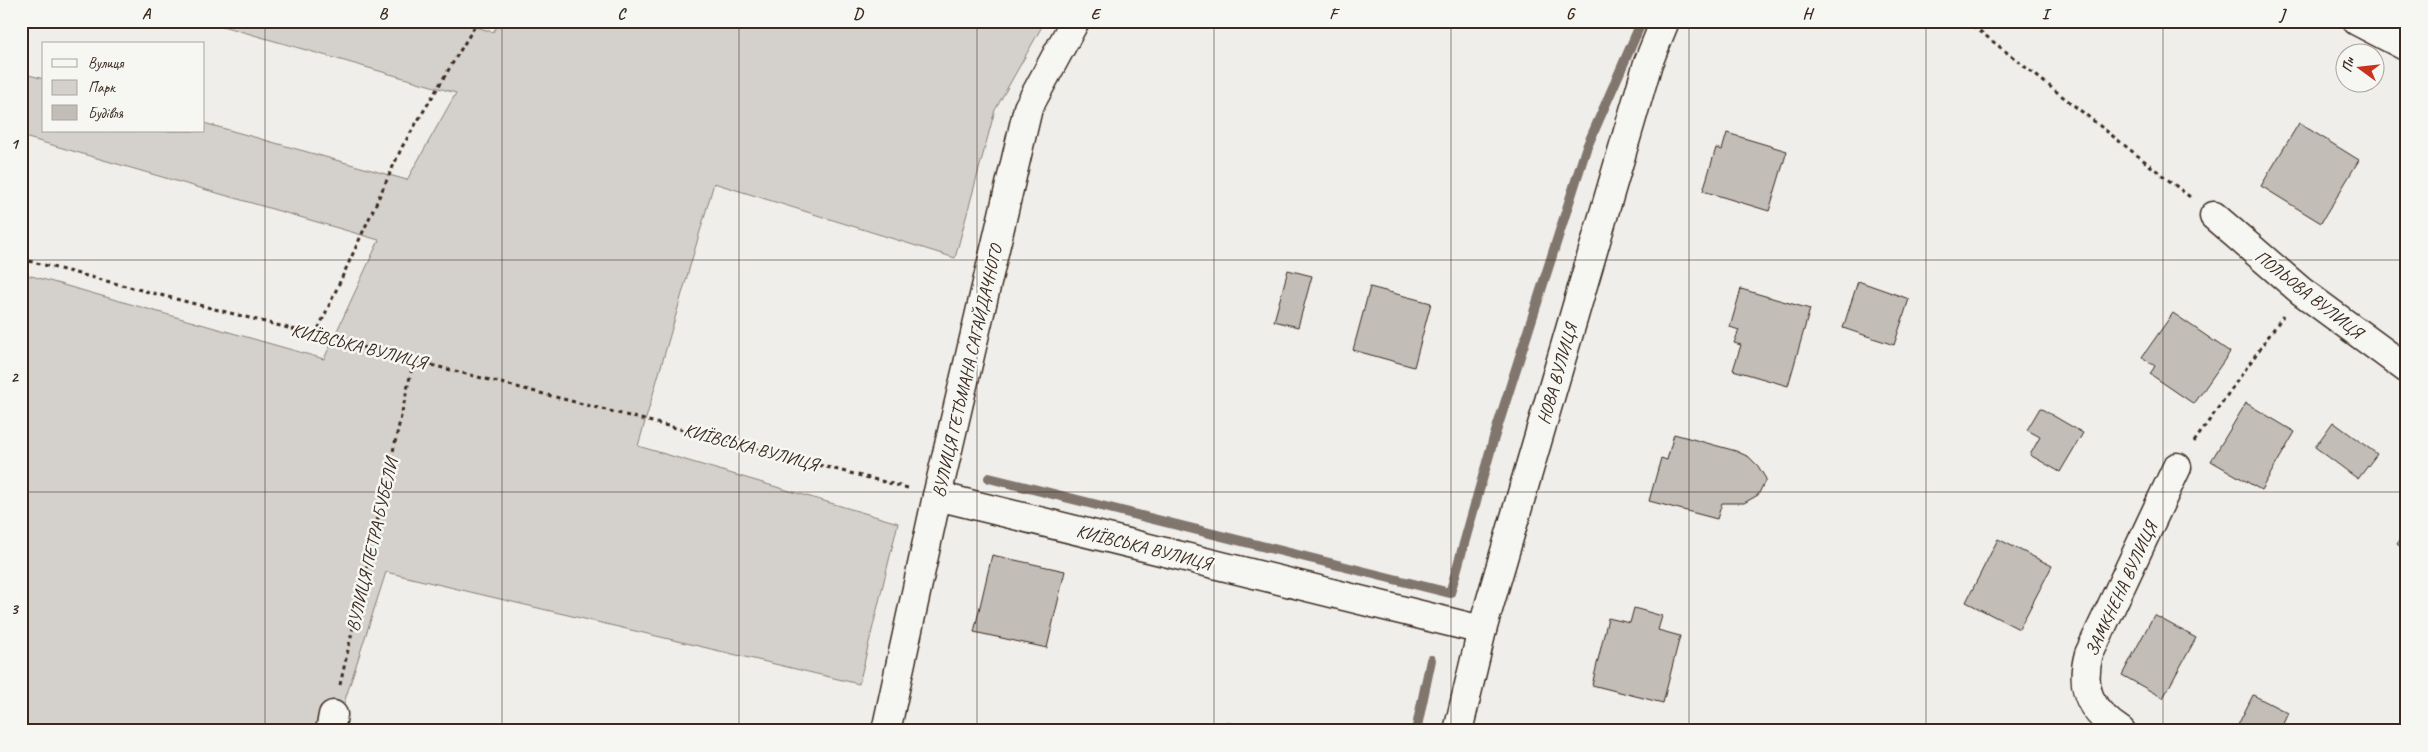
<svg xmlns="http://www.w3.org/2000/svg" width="2428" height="752" font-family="Caveat,sans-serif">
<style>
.green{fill:#d4d1cc;stroke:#887e75}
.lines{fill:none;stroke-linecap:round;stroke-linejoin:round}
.stream{stroke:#81766d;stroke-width:10}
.building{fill:#c2bdb7;stroke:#3b2a1e}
.minor-casing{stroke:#3b2a1e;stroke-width:31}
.path{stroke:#3b2a1e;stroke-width:3;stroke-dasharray:4 4;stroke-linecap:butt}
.minor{stroke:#f6f6f2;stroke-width:28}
.grid{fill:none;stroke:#3b2a1e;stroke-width:1;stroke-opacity:0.55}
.labels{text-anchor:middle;stroke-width:5;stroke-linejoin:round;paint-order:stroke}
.street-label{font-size:18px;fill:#3b2a1e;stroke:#f6f6f2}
.neatline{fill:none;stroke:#3b2a1e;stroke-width:2}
.grid-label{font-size:16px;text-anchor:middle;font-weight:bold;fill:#3b2a1e}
</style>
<rect width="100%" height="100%" fill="#efeeea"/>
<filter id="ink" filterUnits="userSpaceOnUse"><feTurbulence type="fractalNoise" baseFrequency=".02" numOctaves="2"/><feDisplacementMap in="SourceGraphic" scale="10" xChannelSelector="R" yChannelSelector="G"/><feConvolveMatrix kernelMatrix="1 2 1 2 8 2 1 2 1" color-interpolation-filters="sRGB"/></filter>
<g filter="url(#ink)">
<path class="green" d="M 205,21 L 456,21 L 493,32 L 501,21 L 1045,21 L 995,110 L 955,258 L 714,183 L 638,446 L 898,523 L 859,684 L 386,572 L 335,731 L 21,731 L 21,273 L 324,359 L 379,240 L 21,136 L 21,73 L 44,79 L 44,131 L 204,131 L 204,123 L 407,180 L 456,93 Z"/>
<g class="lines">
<g class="stream">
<path d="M 989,478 L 1450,593 L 1493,441 L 1586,149 L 1642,21"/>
<path d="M 1416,731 L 1431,660"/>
</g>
</g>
<g class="building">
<path d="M 2299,123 L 2359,160 L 2321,223 L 2261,186 Z"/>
<path d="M 1727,133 L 1787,151 L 1769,211 L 1703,191 L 1716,148 L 1722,150 Z"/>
<path d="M 1288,270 L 1312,276 L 1298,327 L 1274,321 Z"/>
<path d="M 1858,281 L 1909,299 L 1894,345 L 1843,328 Z"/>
<path d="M 1370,287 L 1431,303 L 1414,367 L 1353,350 Z"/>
<path d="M 1741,289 L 1810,309 L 1788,386 L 1733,370 L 1741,345 L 1734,343 L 1739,330 L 1730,327 Z"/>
<path d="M 2173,313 L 2230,352 L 2194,404 L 2150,374 L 2155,366 L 2142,357 Z"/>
<path d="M 2246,403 L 2295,432 L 2261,490 L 2211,461 Z"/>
<path d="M 2040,408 L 2083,433 L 2060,472 L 2030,455 L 2040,437 L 2027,430 Z"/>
<path d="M 2333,422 L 2377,454 L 2358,479 L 2315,447 Z"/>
<path d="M 1674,434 L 1736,451 L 1749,457 L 1758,466 L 1766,479 L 1758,495 L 1744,503 L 1722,503 L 1717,519 L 1649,501 L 1661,458 L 1667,460 Z"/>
<path d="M 2407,531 L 2407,552 L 2397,544 Z"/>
<path d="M 1998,539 L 2052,566 L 2019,629 L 1966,602 Z"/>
<path d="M 992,555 L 1065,571 L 1047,648 L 974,632 Z"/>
<path d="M 1634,608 L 1662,616 L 1658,630 L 1680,636 L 1663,703 L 1592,685 L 1608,618 L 1630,623 Z"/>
<path d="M 2154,615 L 2196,638 L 2163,698 L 2122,675 Z"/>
<path d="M 2253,695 L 2288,713 L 2281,728 L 2287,731 L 2235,731 Z"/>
<path d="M 1225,722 L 1264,731 L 1223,731 Z"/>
</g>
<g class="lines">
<defs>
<g id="minor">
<path d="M 2357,21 L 2407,47"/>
<path d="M 2214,216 L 2301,291 L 2407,369"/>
<path d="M 937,496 L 1482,630"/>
<path d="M 330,731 L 333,715"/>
<path d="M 886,731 L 937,496 L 1028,108 L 1075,21"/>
<path d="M 1458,731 L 1482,630 L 1648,63 L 1665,21"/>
<path d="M 2121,731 C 2091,712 2079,689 2089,654 L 2177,467"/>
</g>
</defs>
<use href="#minor" class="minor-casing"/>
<g class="path">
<path d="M 1967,21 L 2190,197"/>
<path d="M 21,259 L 908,488"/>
<path d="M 315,336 L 402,147 L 478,21"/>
<path d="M 2194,442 L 2283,316"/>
<path d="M 340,685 L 414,359"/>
</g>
<use href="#minor" class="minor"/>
</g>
</g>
<path class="grid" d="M 265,21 L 265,731M 502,21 L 502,731M 739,21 L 739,731M 977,21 L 977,731M 1214,21 L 1214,731M 1451,21 L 1451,731M 1689,21 L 1689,731M 1926,21 L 1926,731M 2163,21 L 2163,731M 21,260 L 2407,260M 21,492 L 2407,492"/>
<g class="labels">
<g class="street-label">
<text transform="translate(2309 294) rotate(38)" y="6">ПОЛЬОВА ВУЛИЦЯ</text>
<text transform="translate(359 346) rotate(14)" y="6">КИЇВСЬКА ВУЛИЦЯ</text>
<text transform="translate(967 371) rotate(-77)" y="6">ВУЛИЦЯ ГЕТЬМАНА САГАЙДАЧНОГО</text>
<text transform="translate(1557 374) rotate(-74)" y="6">НОВА ВУЛИЦЯ</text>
<text transform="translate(751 447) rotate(15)" y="6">КИЇВСЬКА ВУЛИЦЯ</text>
<text transform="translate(372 545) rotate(-77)" y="6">ВУЛИЦЯ ПЕТРА БУБЕЛИ</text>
<text transform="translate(1144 547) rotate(14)" y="6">КИЇВСЬКА ВУЛИЦЯ</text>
<text transform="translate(2121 589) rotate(-65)" y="6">ЗАМКНЕНА ВУЛИЦЯ</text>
</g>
</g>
<rect width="2428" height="752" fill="none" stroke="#f6f6f2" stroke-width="55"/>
<rect x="42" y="42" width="162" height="90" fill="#f6f6f2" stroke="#aba49d"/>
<rect x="52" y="59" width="25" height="8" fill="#f6f6f2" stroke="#aba49d"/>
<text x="88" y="68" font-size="15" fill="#3b2a1e">Вулиця</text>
<rect x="52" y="80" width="25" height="15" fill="#d4d1cc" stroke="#aba49d"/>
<text x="88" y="92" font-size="15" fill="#3b2a1e">Парк</text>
<rect x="52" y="105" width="25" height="15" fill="#c2bdb7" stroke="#aba49d"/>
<text x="88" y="118" font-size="15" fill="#3b2a1e">Будівля</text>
<g transform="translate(2360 68) rotate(285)"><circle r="24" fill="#f6f6f2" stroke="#aba49d"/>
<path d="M0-4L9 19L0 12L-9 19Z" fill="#c8321e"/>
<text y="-8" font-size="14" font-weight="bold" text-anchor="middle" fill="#3b2a1e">Пн</text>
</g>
<rect x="28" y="28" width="2372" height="696" class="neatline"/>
<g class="grid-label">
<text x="146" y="19">A</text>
<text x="383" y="19">B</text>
<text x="621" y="19">C</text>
<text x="858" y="19">D</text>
<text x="1095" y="19">E</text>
<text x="1333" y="19">F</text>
<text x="1570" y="19">G</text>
<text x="1807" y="19">H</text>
<text x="2045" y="19">I</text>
<text x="2282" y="19">J</text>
<text x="14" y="149">1</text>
<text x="14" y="382">2</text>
<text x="14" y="614">3</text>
</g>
</svg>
